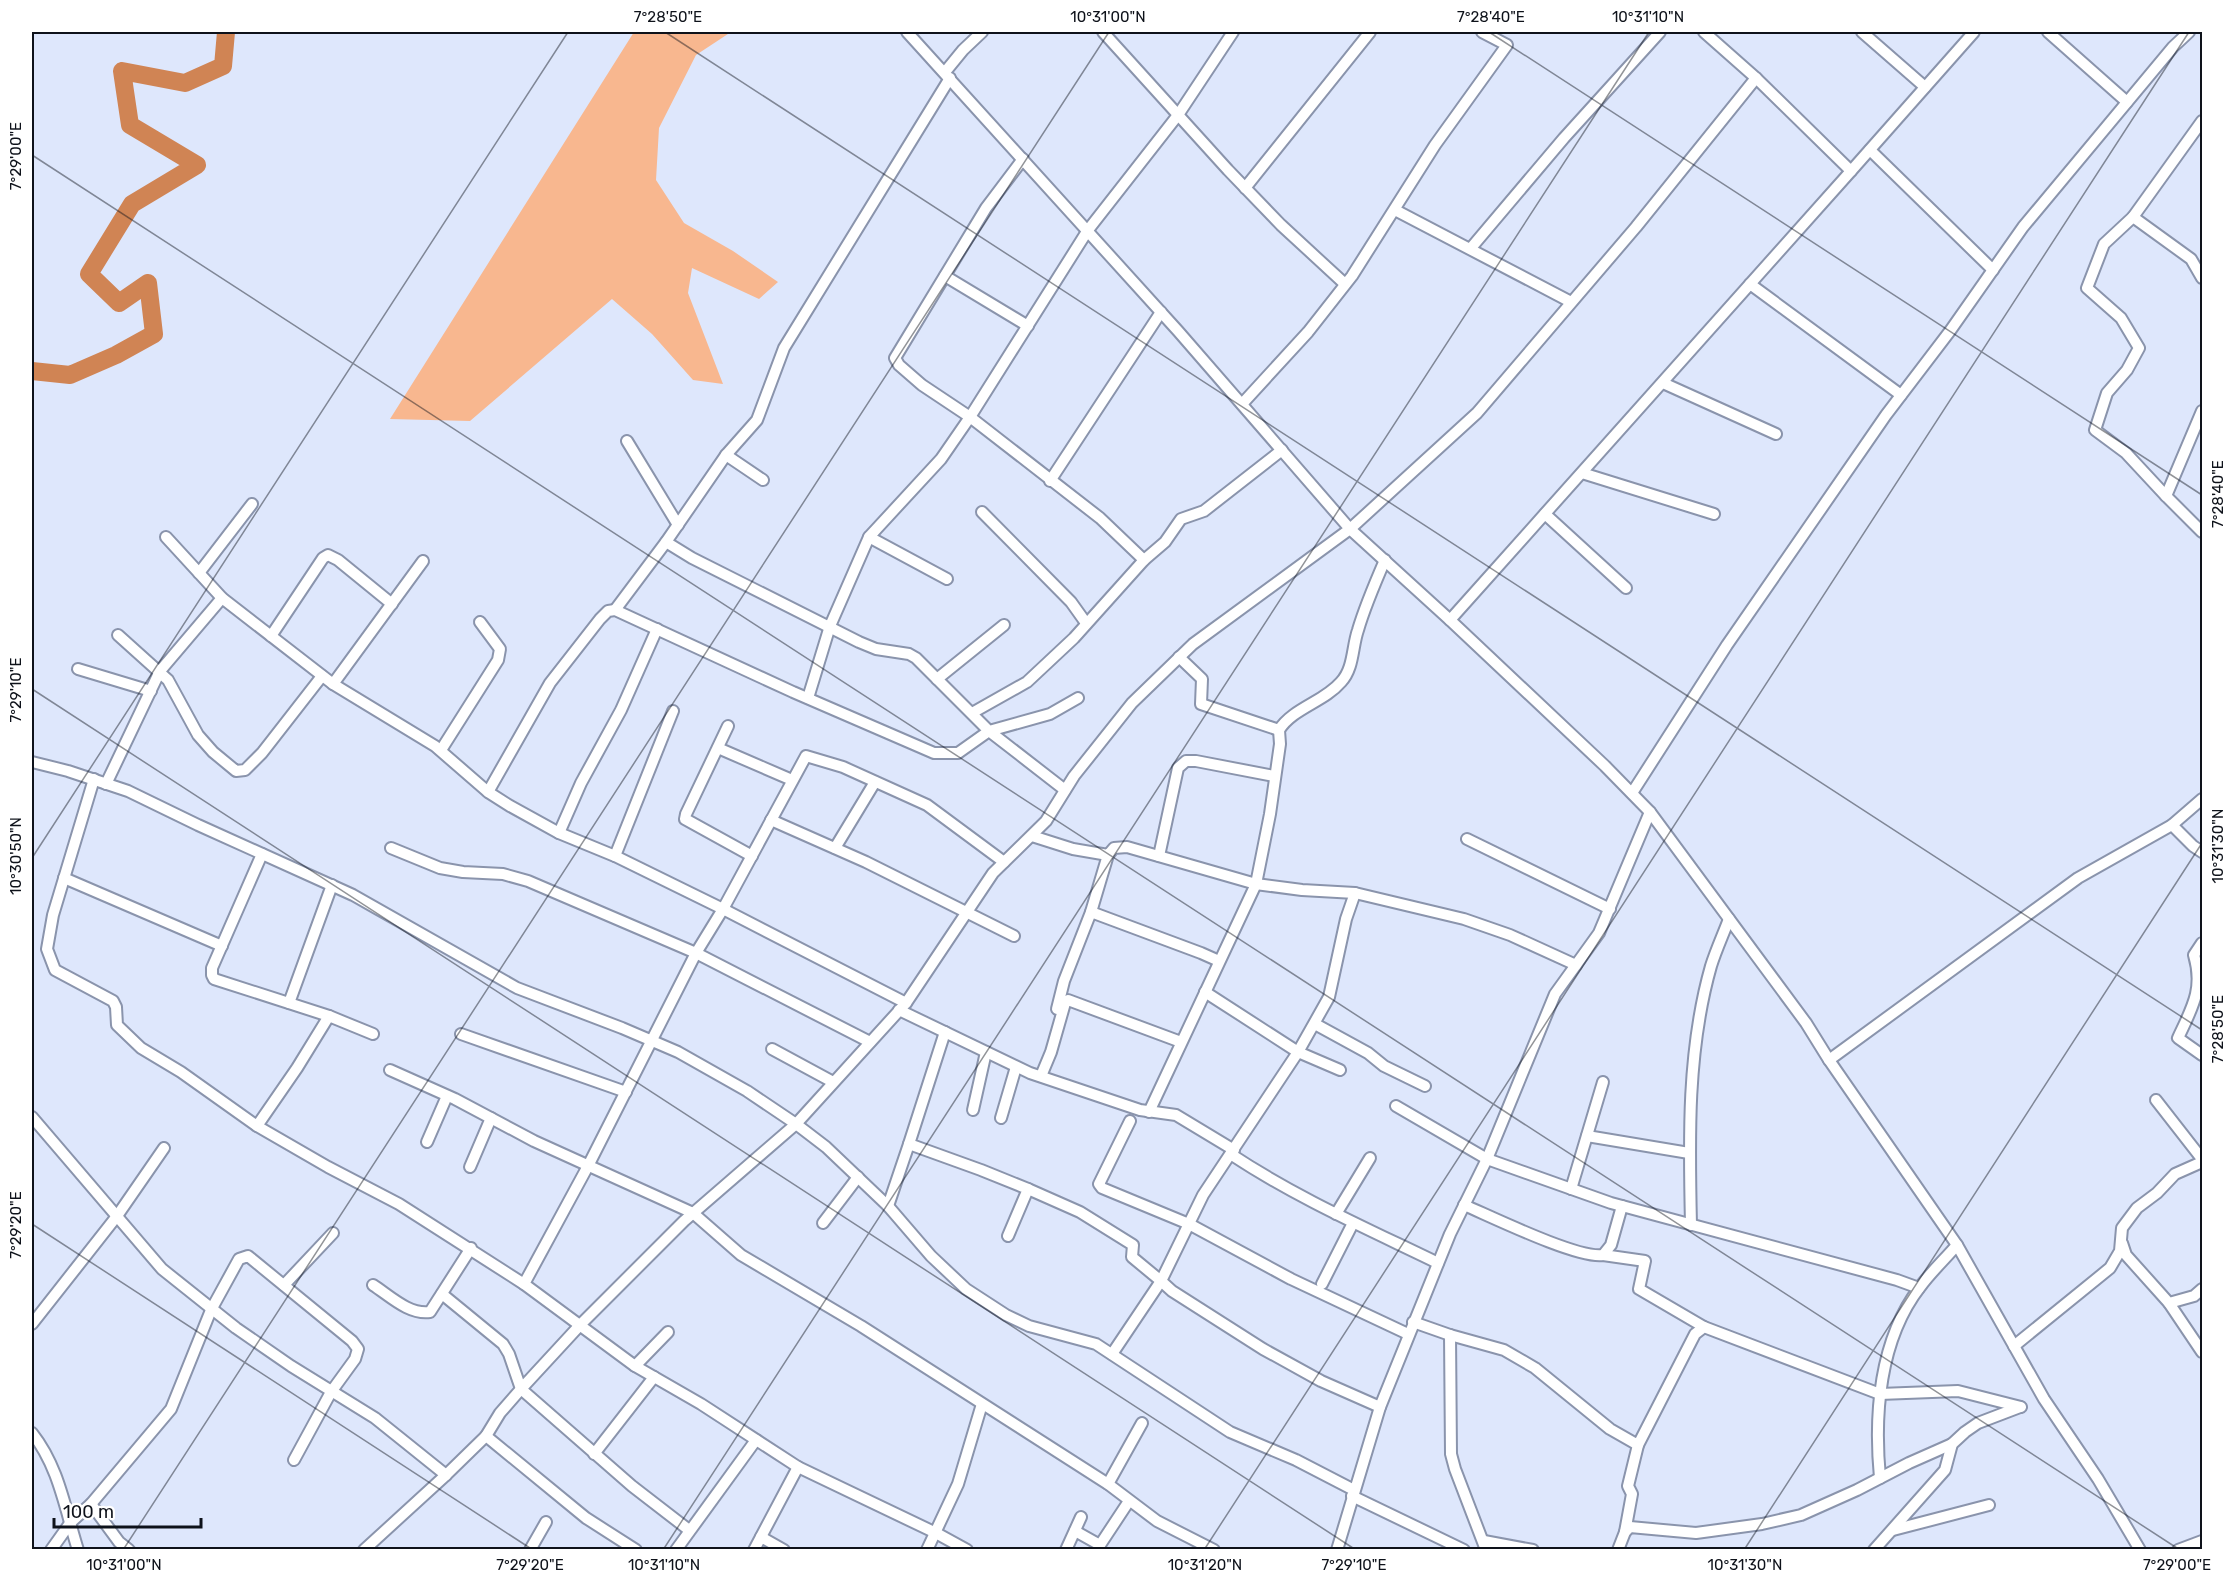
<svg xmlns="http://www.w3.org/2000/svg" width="2234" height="1581" font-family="Rubik,sans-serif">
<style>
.green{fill:#f8b78f}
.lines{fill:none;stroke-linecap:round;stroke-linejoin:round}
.river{stroke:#d08454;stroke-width:18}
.minor-casing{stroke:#8a94ac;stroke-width:14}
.minor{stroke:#fff;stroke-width:10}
.ticks{fill:none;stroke:#0e121a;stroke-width:1.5;stroke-opacity:0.45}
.neatline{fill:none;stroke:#0e121a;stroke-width:2}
.ticks-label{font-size:15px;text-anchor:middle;fill:#0e121a}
</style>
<rect width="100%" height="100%" fill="#dee7fc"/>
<path class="green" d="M 634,32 L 731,32 L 696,55 L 659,128 L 656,180 L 684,223 L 733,251 L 778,282 L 759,299 L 692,268 L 688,293 L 723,384 L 693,380 L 652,334 L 612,299 L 470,421 L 390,419 Z"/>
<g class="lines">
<path class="river" d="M 32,371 L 70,375 L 116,355 L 154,334 L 148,283 L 119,303 L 89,274 L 132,204 L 197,165 L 130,125 L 122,71 L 185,83 L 223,66 L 226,32"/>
<defs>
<g id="minor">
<path d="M 907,32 L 1178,331 L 1350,529 L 1450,620 L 1605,766 L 1650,812 L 1806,1023 L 1829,1060 L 1957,1245 L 2044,1399 L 2098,1479 L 2140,1550"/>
<path d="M 1103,32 L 1228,170 L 1281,225 L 1345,284"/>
<path d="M 1704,32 L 1756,78 L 1851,171 L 1974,32"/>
<path d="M 1862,32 L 1925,87"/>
<path d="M 2048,32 L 2127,102"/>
<path d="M 945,72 L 963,50 L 982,32"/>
<path d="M 2202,121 L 2133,217 L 2191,259 L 2202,278"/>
<path d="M 1870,150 L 1993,270"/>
<path d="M 1023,159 L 986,208 L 895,358 L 899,365 L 922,385 L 970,417 L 1100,518 L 1144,560"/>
<path d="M 1245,188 L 1370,32"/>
<path d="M 1395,210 L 1571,302"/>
<path d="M 2133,217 L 2104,244 L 2087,288 L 2121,318 L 2139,348 L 2127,370 L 2107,393 L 2095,430 L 2126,453 L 2166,496"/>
<path d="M 1471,248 L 1564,138 L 1660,32"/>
<path d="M 945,276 L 1028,326"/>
<path d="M 1750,284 L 1901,395"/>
<path d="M 1663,383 L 1776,434"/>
<path d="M 1242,404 L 1308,332 L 1352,276 L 1435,145 L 1507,45 L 1482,32"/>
<path d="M 2202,411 L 2166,496 L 2202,532"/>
<path d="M 627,441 L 678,525"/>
<path d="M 726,455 L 763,480"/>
<path d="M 1582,473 L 1714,514"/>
<path d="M 1050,481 L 1161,312"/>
<path d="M 982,512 L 1071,602 L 1086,623"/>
<path d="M 1545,514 L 1626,588"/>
<path d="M 166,537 L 222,598 L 333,684 L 435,746 L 488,792 L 510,806 L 559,833 L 615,856 L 723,909 L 906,1003"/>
<path d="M 869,537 L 947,579"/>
<path d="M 666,542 L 692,558 L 859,642 L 876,649 L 909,654 L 916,658 L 989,731 L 1050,714 L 1078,698"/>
<path d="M 199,573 L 252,504"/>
<path d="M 615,610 L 666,542 L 726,455 L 757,420 L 784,348 L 950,78"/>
<path d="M 1450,620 L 1851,171"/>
<path d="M 118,635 L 168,680 L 198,735 L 213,752 L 236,771 L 245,770 L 262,753 L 322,676"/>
<path d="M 271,636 L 323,558 L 328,555 L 338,560 L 392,604"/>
<path d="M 1179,657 L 1202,679 L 1201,704 L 1279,730"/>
<path d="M 78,669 L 151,691"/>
<path d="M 937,679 L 1004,625"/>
<path d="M 333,684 L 423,561"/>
<path d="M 808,698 L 830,626 L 869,537 L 941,459 L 970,417 L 1088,230 L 1178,115 L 1233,32"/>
<path d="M 972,713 L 1027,682 L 1074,638 L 1144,560 L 1165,542 L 1181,519 L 1204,511 L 1282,450"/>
<path d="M 728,726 L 686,814 L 685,819 L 752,856"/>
<path d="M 718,748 L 792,780"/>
<path d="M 441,750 L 498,660 L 500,649 L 480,622"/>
<path d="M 32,762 L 68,771 L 128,791 L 198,825 L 353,895 L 517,988 L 622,1028 L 678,1052 L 747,1091 L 796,1124 L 826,1147 L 888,1206 L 931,1256 L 966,1289 L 1006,1315 L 1029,1326 L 1096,1344 L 1230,1432 L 1296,1460 L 1354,1490"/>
<path d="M 94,779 L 53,915 L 47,949 L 55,970 L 113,1001 L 116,1007 L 117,1025 L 141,1048 L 181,1072 L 257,1126 L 328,1167 L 399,1204 L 524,1284"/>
<path d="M 106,784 L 160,671 L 222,598"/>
<path d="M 488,792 L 550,683 L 600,619 L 608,611 L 615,610 L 793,692 L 934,753 L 958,753 L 989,731 L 1065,790"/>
<path d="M 1632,793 L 1727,645 L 1886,415 L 1950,331 L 2023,227 L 2173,47 L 2189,32"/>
<path d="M 771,820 L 866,862 L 1014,936"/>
<path d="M 2172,825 L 2193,846 L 2202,852"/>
<path d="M 559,833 L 581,783 L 621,710 L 657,629"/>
<path d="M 1032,836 L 1073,849 L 1108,855 L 1114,848 L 1127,847 L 1256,884 L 1302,890 L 1355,893 L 1464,919 L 1510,935 L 1576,965"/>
<path d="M 1467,839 L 1610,909"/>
<path d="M 391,848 L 440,868 L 463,872 L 503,874 L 528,881 L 696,953 L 870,1042"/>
<path d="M 835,848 L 875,782"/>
<path d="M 262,854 L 212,968 L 212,975 L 214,979 L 329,1016 L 373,1034"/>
<path d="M 615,856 L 673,711"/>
<path d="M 1159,856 L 1178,768 L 1186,761 L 1196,761 L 1274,776"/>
<path d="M 64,878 L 222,946"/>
<path d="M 1355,893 L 1346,919 L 1329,997 L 1298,1052 L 1203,1195 L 1161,1281 L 1172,1291 L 1263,1349 L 1321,1381 L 1380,1407"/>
<path d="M 1091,912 L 1201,953 L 1219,961"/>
<path d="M 2202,943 L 2194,955 C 2204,989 2192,1008 2178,1038 L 2202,1055"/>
<path d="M 1205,992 L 1298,1052 L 1340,1070"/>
<path d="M 289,1003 L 332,885"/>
<path d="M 1057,1009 L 1064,981 L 1091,912 L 1108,855"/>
<path d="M 899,1010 L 1030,1073 L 1140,1110 L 1176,1115 L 1234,1150"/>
<path d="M 1315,1024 L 1368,1053 L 1384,1066 L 1425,1086"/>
<path d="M 945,1032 L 909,1144 L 981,1170 L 1028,1189 L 1008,1236"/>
<path d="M 461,1034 L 626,1092"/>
<path d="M 772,1049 L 833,1082"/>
<path d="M 1829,1060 L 2078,878 L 2172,825 L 2202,799"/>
<path d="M 390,1070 L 455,1099 L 534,1141 L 693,1213 L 741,1255 L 861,1326 L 1108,1484 L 1157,1521 L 1214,1550"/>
<path d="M 1041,1076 L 1051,1052 L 1065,1003 L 1068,1000 L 1181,1042"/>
<path d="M 2156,1100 L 2202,1159"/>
<path d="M 1396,1106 L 1487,1159 L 1611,1203 L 1897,1280 L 1919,1288"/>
<path d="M 973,1110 L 986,1052"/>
<path d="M 1149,1112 L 1256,884 L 1270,814 L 1280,744 L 1279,730 C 1293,708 1324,702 1341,682 C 1354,668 1352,647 1358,630 C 1365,606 1375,583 1385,560"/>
<path d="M 32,1117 L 162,1269 L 236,1328 L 291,1366 L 375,1418 L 446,1475"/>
<path d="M 1001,1118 L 1016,1067"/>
<path d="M 1130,1121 L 1099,1184 L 1102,1188 L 1189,1224 L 1291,1279 L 1408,1334"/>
<path d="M 257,1126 L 297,1068 L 329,1016"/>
<path d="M 1587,1136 L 1689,1153"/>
<path d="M 427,1142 L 447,1096"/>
<path d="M 1232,1155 C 1297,1198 1368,1229 1438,1263"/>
<path d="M 470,1167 L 491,1118"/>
<path d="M 1028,1189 L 1080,1212 L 1133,1245 L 1132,1257 L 1161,1281 L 1112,1354"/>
<path d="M 1571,1189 L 1603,1082"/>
<path d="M 1464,1205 C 1492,1217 1578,1259 1603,1255 L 1611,1245 L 1622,1206"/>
<path d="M 888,1206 L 909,1144"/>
<path d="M 1336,1214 L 1370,1158"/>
<path d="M 823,1223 L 858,1177"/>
<path d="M 1691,1225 C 1689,1139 1687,1050 1711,966 C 1716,950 1723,935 1729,919"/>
<path d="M 2122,1243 L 2126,1255 L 2169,1303 L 2194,1296 L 2202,1289"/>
<path d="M 1603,1255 L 1645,1261 L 1639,1289 L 1704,1327"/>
<path d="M 1322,1284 L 1353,1223"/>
<path d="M 284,1285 L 333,1233"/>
<path d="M 373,1285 C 390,1296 409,1315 430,1312 L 471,1248"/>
<path d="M 442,1294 L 503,1344 L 509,1354 L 521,1389 L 632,1486 L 689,1530"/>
<path d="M 2169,1303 L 2202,1352"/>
<path d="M 1413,1322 L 1450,1335 L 1504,1350 L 1535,1368 L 1610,1429 L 1638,1445 L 1695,1334 L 1704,1327 L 1880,1394 L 1958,1391 L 2021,1407"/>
<path d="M 32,1324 L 117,1216 L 164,1148"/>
<path d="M 1450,1335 L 1451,1454 L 1455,1469 L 1486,1550"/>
<path d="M 2014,1346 L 2110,1268 L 2120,1251 L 2122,1228 L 2137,1208 L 2157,1193 L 2175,1174 L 2202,1162"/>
<path d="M 635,1366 L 668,1332"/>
<path d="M 32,1433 C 59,1467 65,1509 78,1550"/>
<path d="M 486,1436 L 586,1518 L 636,1550"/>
<path d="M 594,1454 L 654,1377"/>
<path d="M 1880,1478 C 1874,1415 1879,1340 1920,1287 C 1931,1272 1945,1259 1957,1245"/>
<path d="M 1108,1484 L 1142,1423"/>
<path d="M 1352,1496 L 1464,1550"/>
<path d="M 91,1504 L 119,1542 L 129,1550"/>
<path d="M 1893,1530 L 1989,1505"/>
<path d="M 1075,1531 L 1100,1545 L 1129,1501"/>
<path d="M 1625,1532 L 1632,1494 L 1628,1486 L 1638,1445"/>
<path d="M 761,1537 L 784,1550"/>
<path d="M 1484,1541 L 1533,1550"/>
<path d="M 51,1550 L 71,1522 L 91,1504 L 171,1409 L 211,1310 L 239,1259 L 248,1256 L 352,1341 L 358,1349 L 355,1359 L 331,1392 L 294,1460"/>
<path d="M 364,1550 L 446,1475 L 486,1436 L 500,1413 L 521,1389 L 581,1324 L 684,1221 L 796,1124 L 906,1003 L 993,873 L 1046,821 L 1074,776 L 1132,703 L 1193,644 L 1350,529 L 1477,413 L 1636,227 L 1756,78"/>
<path d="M 530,1550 L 546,1522"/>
<path d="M 676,1550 L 756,1440"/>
<path d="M 754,1550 L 798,1467"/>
<path d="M 927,1550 L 958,1484 L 982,1404"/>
<path d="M 967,1550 L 936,1533 L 798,1467 L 701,1404 L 635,1366 L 524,1284 L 588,1166 L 696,953 L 723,909 L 806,756 L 843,767 L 927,805 L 1004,862"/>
<path d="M 1066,1550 L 1081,1517"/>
<path d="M 1337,1550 L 1380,1407 L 1450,1234 L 1487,1159 L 1555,994 L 1599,933 L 1650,812"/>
<path d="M 1618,1550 L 1625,1532 L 1630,1527 L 1696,1533 L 1762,1524 L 1801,1515 L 1857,1490 L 1909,1463 L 1952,1444"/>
<path d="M 1874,1550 L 1945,1470 L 1952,1444 L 1965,1432 L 1978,1423 L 2020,1407"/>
<path d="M 2178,1550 L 2202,1541"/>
</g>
</defs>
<use href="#minor" class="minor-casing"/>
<use href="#minor" class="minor"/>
</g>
<path class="ticks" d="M 665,32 L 2202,1030M 1489,32 L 2202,495M 32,155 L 2180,1550M 32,689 L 1356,1550M 32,858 L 568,32M 32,1224 L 533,1550M 123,1550 L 1109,32M 663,1550 L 1649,32M 1204,1550 L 2189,32M 1744,1550 L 2202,843"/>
<rect width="2234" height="1581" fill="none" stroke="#ffffff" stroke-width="66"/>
<path d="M54 1518v9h147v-9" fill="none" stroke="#0e121a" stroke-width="3"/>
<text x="63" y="1518" font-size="18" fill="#0e121a" stroke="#ffffff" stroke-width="4.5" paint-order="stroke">100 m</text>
<rect x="33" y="33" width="2168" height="1515" class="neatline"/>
<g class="ticks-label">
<text x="668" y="22">7°28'50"E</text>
<text x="1108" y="22">10°31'00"N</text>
<text x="1491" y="22">7°28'40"E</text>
<text x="1648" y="22">10°31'10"N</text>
<text transform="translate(16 156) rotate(-90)" y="5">7°29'00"E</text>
<text transform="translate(2218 494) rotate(-90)" y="5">7°28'40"E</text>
<text transform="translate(16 690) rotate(-90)" y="5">7°29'10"E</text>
<text transform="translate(2218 846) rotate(-90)" y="5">10°31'30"N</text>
<text transform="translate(16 856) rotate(-90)" y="5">10°30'50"N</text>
<text transform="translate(2218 1029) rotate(-90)" y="5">7°28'50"E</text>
<text transform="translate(16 1225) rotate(-90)" y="5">7°29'20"E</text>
<text x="124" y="1570">10°31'00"N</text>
<text x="530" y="1570">7°29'20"E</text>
<text x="664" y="1570">10°31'10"N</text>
<text x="1205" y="1570">10°31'20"N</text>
<text x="1354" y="1570">7°29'10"E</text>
<text x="1745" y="1570">10°31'30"N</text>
<text x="2177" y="1570">7°29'00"E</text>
</g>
</svg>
